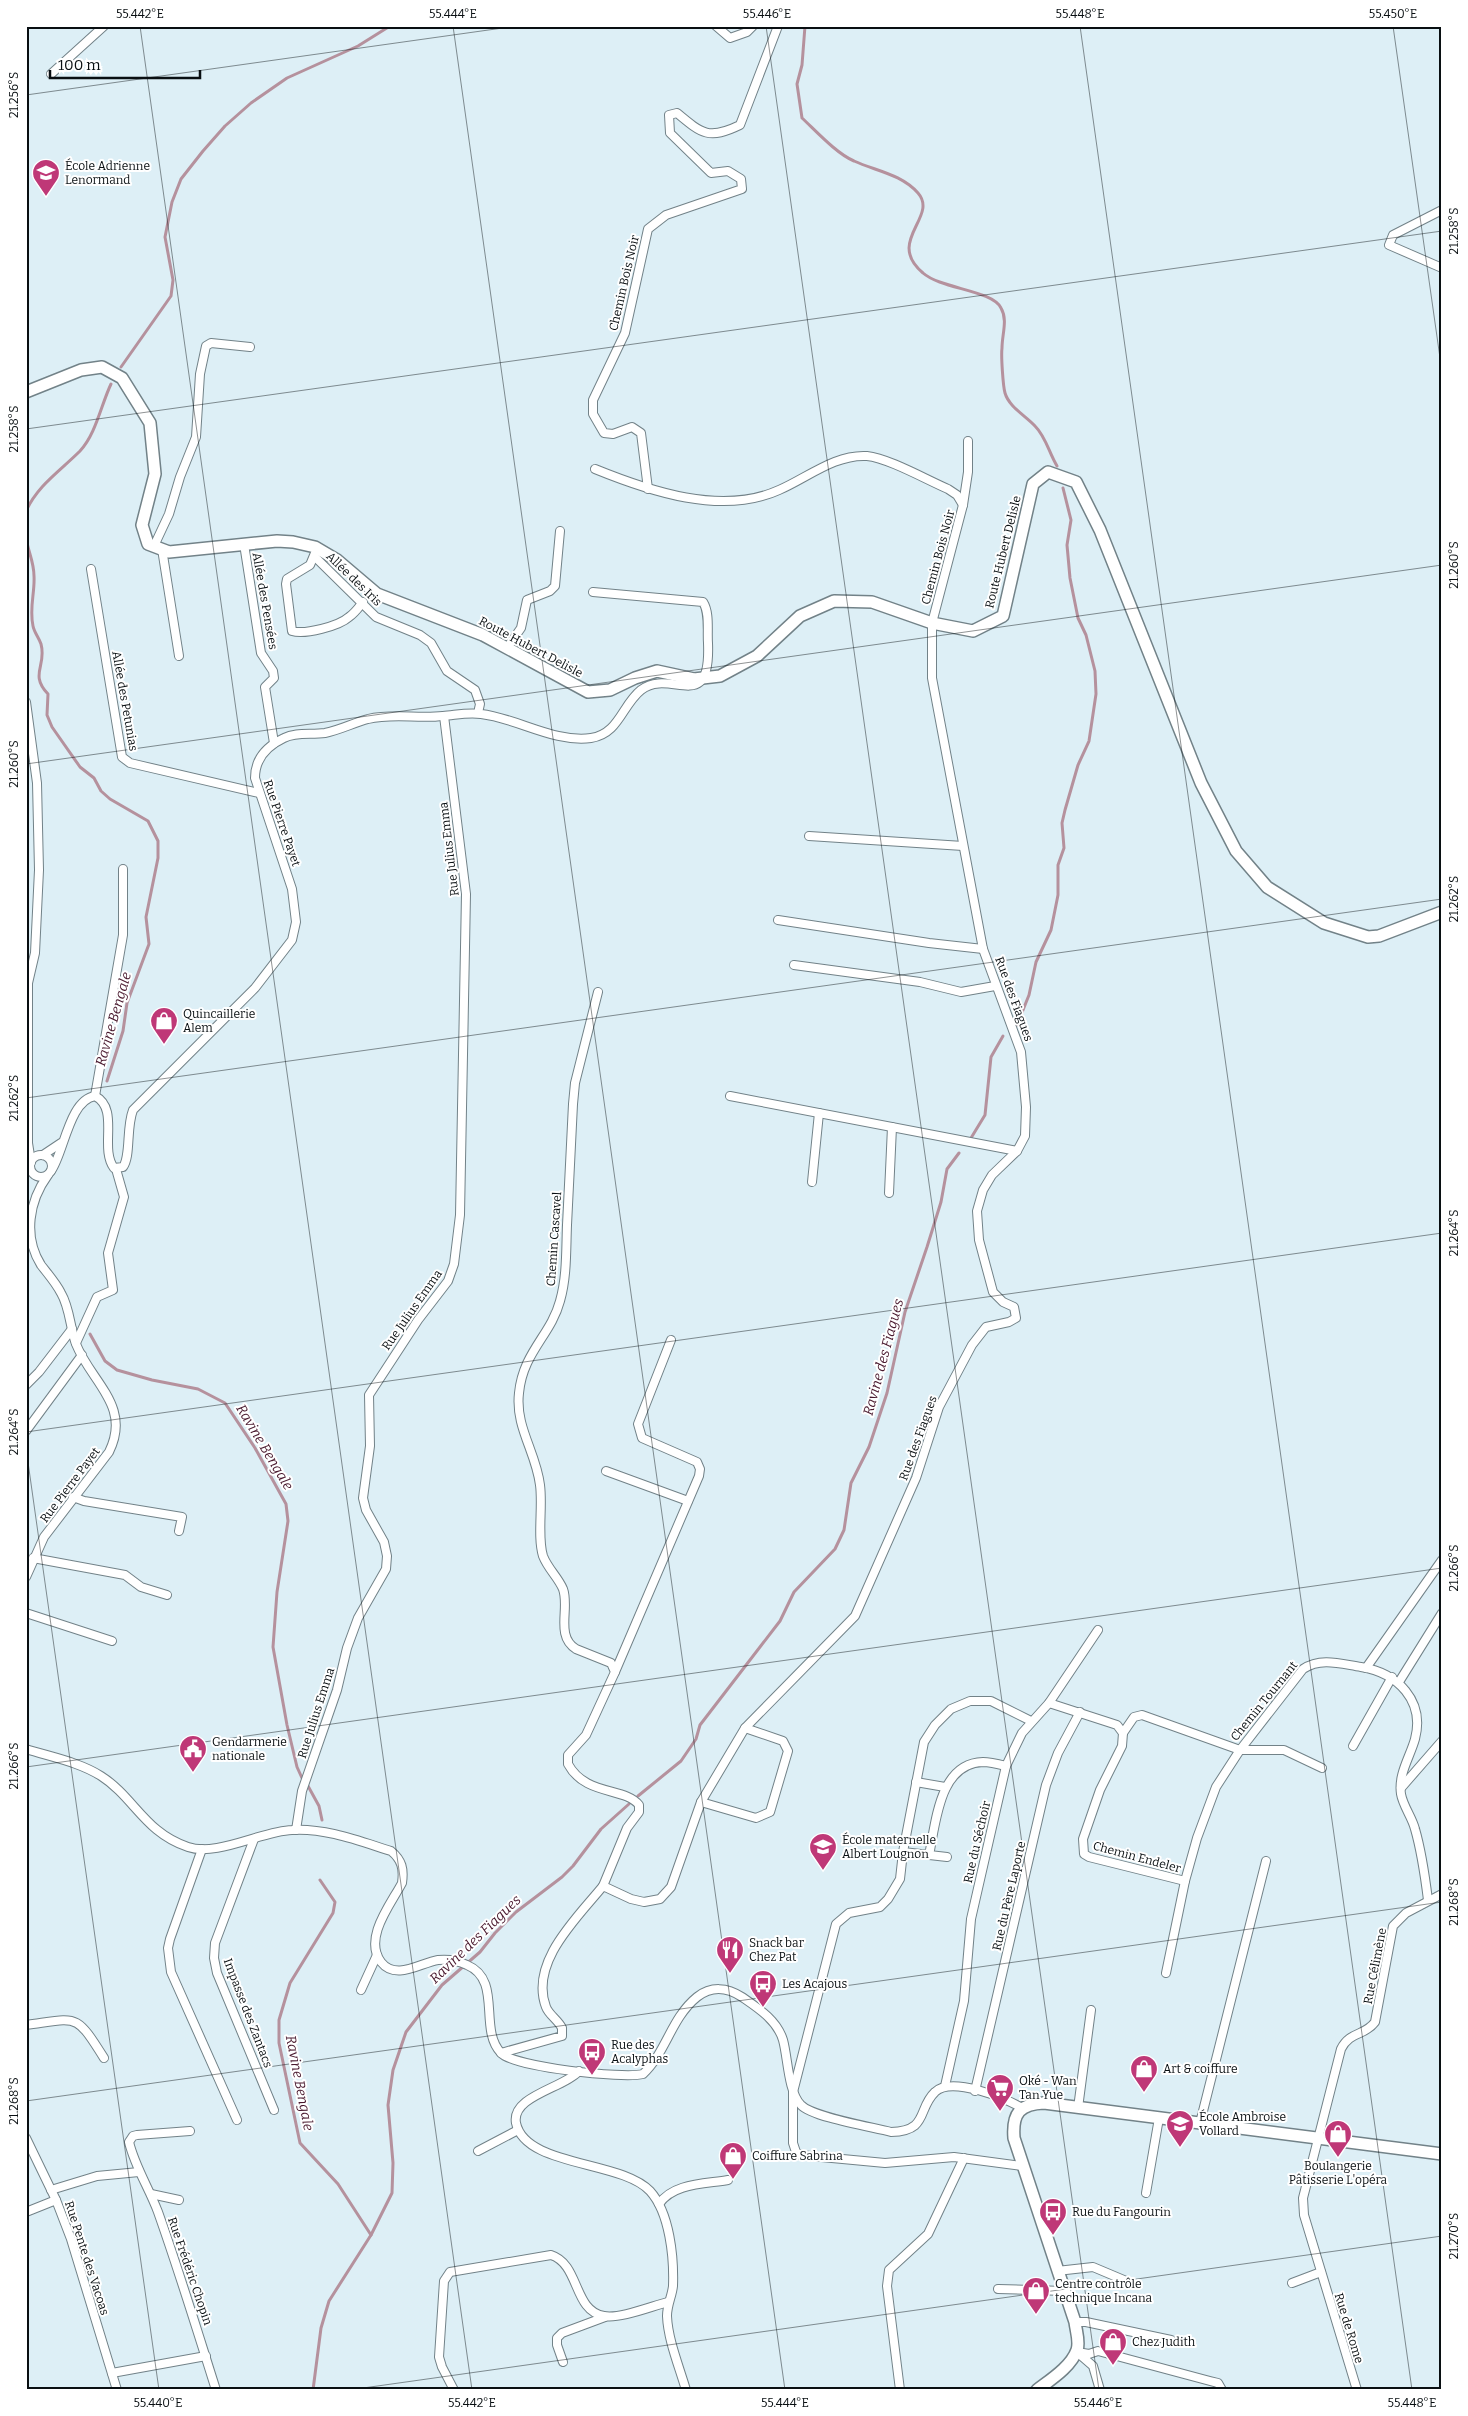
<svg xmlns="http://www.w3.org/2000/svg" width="1468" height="2416" font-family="Bitter,serif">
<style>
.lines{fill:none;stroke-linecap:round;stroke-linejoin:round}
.stream{stroke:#b5919d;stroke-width:3}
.minor-casing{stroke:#728288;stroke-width:10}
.secondary-casing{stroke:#728288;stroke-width:14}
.minor{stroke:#fff;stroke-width:8}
.secondary{stroke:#fff;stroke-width:11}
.ticks{fill:none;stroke:#090f12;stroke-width:1;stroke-opacity:0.45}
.labels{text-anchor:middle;stroke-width:4;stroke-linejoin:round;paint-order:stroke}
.poi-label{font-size:12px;fill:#090f12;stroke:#fff;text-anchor:start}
.street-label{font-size:12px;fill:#090f12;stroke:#fff}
.water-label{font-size:14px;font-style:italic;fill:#48182d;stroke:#fff}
.neatline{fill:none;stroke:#090f12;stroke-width:2}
.ticks-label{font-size:12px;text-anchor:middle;fill:#090f12}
</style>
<rect width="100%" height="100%" fill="#ddeff6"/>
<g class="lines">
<g class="stream">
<path d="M 805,26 L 802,65 L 797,84 L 802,118 C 816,131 837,154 854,161 C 876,171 901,174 918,193 C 939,217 885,241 923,273 C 941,289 992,290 1001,308 C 1008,320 1002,334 1002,348 C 1001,356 1003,386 1005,393 C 1009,407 1026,416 1035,426 C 1046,437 1049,453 1057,466"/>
<path d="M 121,367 L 171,296 L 173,280 L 165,237 L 172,202 L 181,179 L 203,151 L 225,126 L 251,103 L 287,78 L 358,46 L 390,26"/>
<path d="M 26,511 C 38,485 60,471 80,451 C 96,434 101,405 111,384"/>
<path d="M 26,538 C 28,551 34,562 34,576 C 35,593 29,608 33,626 C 34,632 39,638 41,644 C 47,666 29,674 48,694 L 47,715 L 52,727 L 80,767 L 94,778 L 101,791 L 110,799 L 148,821 L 158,841 L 158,858 L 146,917 L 149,944 L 127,1003 L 123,1031 L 107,1081"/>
<path d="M 1017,1025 L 1029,995 L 1036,962 L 1051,930 L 1058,895 L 1058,865 L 1064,848 L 1062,823 L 1065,810 L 1078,765 L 1089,741 L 1096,694 L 1095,671 L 1086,635 L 1078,618 L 1070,578 L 1067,545 L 1071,520 L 1063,488"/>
<path d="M 971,1138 L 985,1115 L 991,1057 L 1003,1036"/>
<path d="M 90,1334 L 105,1361 L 117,1370 L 152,1380 L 198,1389 L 225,1403 L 255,1448 L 286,1504 L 288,1521 L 277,1592 L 273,1647 L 287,1725 L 297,1767 L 302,1778"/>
<path d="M 308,1786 L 319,1806 L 322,1820"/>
<path d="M 638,1796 L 681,1761 L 696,1739 L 700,1725 L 780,1621 L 794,1592 L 835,1549 L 844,1530 L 851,1483 L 869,1447 L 887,1393 L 905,1312 L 927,1247 L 941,1202 L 947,1169 L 959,1153"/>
<path d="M 371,2235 L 392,2193 L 393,2163 L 388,2105 L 393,2070 L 406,2032 L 442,1985 L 480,1952 L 495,1933 L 516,1912 L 562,1877 L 573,1866 L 601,1829 L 629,1804"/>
<path d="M 313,2390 L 321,2328 L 329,2301 L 371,2235 L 338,2184 L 300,2143 L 279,2043 L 279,2020 L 290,1983 L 333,1913 L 335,1902 L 320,1880"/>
</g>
<defs>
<g id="minor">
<path d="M 716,26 L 730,38 L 747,32 L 753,26"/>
<path d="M 51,74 L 104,26"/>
<path d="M 1442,210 L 1393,235 L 1389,245 L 1442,268"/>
<path d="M 595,469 C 649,491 722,516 779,490 C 807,478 835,454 867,456 C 888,458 927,480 948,489 L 957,495 L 963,505"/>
<path d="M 648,489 L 641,433 L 632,427 L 613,434 L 604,433 L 593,414 L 593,400 L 625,333 L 648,229 L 666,215 L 742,189 L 741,179 L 728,171 L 711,173 L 670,133 L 669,115 L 677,113 C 702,134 709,140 740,125 L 778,26"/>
<path d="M 244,544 L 261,653 L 273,671 L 274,678 L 265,687 L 274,743"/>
<path d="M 154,546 L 169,514 L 180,477 L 196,437 L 200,374 L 206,346 L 211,343 L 250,347"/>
<path d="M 162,549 L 179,656"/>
<path d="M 315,553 L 310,565 L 287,579 L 286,584 L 292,631 C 305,635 339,626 349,617 C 355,613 359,607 363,602"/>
<path d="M 315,557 L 376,617 L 420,635 L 431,643 L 447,671 L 475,690 L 480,704 L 478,713"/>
<path d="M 91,569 L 122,757 L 130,763 L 259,793"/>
<path d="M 507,648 L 521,628 L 527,600 L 550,591 L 555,586 L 560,531"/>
<path d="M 26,702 L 37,783 L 39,870 L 35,953 L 28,983 L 28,1143 L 31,1162"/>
<path d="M 809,836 L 963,846"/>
<path d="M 778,920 L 929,943 L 983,949"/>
<path d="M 794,965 L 920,982 L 961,992 L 995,986"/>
<path d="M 598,992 L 575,1083 L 573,1104 C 571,1145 569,1185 567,1225 C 566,1250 567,1277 560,1301 C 551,1335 523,1352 519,1393 C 515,1427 536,1452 540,1485 C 543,1507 537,1536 543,1556 C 548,1569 558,1577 563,1589 C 570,1608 555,1636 576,1649 L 611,1663 L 615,1672 L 586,1735 L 568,1755 L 568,1764 C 585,1796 625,1787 639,1805 L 639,1812 L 627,1828 L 603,1886"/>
<path d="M 95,1096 L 123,935 L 123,869"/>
<path d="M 730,1096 L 1017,1151"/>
<circle cx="41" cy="1166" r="11"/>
<path d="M 43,1155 L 61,1143"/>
<path d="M 51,1171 C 64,1153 69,1100 95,1096 C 120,1109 99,1148 114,1168 L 123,1167 C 131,1156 126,1128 133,1110 L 255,988 L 292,940 L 296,922 L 292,889 L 255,778 C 255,759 267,746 284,738 C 296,732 311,735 325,733 C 340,730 353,723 368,719 C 393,713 418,719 443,716 C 456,715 468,712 481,714 C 517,718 554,743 591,738 C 619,734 622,705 641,690 C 671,667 711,717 708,643 C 707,631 710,613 703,602 L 593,592"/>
<path d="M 812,1182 L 819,1113"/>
<path d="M 889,1193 L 892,1127"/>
<path d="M 76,1343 L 97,1297 L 113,1290 L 108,1253 L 124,1197 L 116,1169"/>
<path d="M 26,1385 L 39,1372 L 72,1329"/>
<path d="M 26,1431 L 82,1355"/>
<path d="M 606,1471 L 688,1501"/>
<path d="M 73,1497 L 84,1501 L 182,1517 L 179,1531"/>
<path d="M 33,1558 L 125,1575 L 141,1587 L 167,1595"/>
<path d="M 26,1577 L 44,1537 L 109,1452 C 132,1406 91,1382 76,1344 C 70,1328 70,1308 61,1293 C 56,1283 48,1274 41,1265 C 23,1236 29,1201 48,1175"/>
<path d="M 26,1613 L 112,1641"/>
<path d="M 1366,1668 L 1442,1560"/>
<path d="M 615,1672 L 699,1476 L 700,1469 L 697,1462 L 642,1438 L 638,1424 L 671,1340"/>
<path d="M 1399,1682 L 1442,1613"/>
<path d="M 1049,1703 L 1117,1725 L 1123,1733 L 1122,1746 L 1100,1790 L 1083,1839 L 1084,1854 L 1089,1857 L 1185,1881"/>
<path d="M 1123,1733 L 1134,1717 L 1142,1715 L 1240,1750 L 1284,1750 L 1322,1768"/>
<path d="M 1353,1746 L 1392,1677"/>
<path d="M 26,1749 C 51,1757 79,1762 101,1776 C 134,1797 145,1833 188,1847 C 216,1857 262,1831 292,1830 C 326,1828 359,1841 391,1851 C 402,1860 404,1869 402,1883 C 391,1904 363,1938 381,1962 C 396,1981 420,1963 438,1960 C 448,1959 457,1960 467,1965 C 503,1980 478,2029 501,2053 C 514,2067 623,2079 643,2074 C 666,2053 671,2018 697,1997 C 711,1986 727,1987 742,1997 C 758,2008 777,2020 783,2040 C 788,2058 788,2092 801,2105 C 812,2117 872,2127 891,2132 C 929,2131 917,2109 935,2092 C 951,2076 1006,2098 1022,2108"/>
<path d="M 916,1782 L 945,1787"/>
<path d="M 1401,1788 L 1442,1741"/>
<path d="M 701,1802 L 756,1818 L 770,1812 L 788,1751 L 783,1741 L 745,1728"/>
<path d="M 296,1830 L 302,1791 L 337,1690 L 347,1648 L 358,1618 L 386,1569 L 387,1556 L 384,1542 L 366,1510 L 363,1498 L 370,1446 L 369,1395 L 418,1320 L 448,1281 L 454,1264 L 460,1215 L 466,894 L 444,716"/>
<path d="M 254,1839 L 215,1943 L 214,1958 L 217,1973 L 274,2110"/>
<path d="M 202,1849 L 170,1939 L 168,1948 L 171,1972 L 237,2120"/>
<path d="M 903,1852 L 947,1857"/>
<path d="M 929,1855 C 936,1823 939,1763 983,1762 C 990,1762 998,1764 1006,1766"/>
<path d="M 1166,1973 L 1185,1881 L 1197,1838 L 1216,1787 L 1240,1750 L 1303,1669 C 1321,1657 1341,1664 1361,1667 C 1398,1673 1425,1701 1415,1739 C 1410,1757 1398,1774 1401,1794 C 1403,1806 1412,1817 1415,1829 C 1422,1853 1425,1876 1428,1900"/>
<path d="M 361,1990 L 377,1955"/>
<path d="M 26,2025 C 78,2018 75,2012 104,2058"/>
<path d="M 501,2053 L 562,2036 L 562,2028 C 558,2020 549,2015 546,2007 C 529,1962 578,1917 603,1886 L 631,1899 L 644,1902 L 660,1899 L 671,1887 L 701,1802 L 745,1728 L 855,1616 L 916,1478 L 939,1407 L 972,1345 L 986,1327 L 1009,1322 L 1016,1318 L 1014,1307 L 1003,1302 L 993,1292 L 979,1240 L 977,1211 L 983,1190 L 992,1175 L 1017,1151 L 1025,1136 L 1026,1107 L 1021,1052 L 983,949 L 932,678 L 932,623 L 963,505 L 968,472 L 968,441"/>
<path d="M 579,2071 C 564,2088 511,2096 516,2123 C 525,2167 621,2160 650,2191 C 670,2213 674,2258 673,2286 C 672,2296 667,2305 667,2316 C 668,2340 679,2366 686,2390"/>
<path d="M 945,2086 L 964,2001 L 971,1919 L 1006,1766 L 1022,1733 L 1049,1703 L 1098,1630"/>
<path d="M 975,2091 L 1046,1785 L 1058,1753 L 1080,1712"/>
<path d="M 1078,2108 L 1091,2010"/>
<path d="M 1200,2123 L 1266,1861"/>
<path d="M 190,2131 L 137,2135 L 133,2136 L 129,2142 C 135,2167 149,2188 158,2212 C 179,2271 197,2330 216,2390"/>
<path d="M 26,2138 L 56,2200 L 71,2239 L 117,2390"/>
<path d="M 478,2151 L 518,2130"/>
<path d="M 1022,2166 L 954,2157 L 885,2163 L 800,2155 L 796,2152 L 793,2143 L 793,2092 L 836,1924 L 849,1913 L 880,1907 L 888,1899 L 900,1879 L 903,1852 L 924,1742 L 935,1725 L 951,1709 L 970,1701 L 991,1701 L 1031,1721"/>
<path d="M 51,2190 L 97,2176 L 139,2172"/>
<path d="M 1146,2193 L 1159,2118"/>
<path d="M 151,2194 L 179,2200"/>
<path d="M 659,2204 C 673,2183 705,2184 728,2180"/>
<path d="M 26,2212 L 56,2200"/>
<path d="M 1057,2271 L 1093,2267 L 1131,2283"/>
<path d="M 1292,2283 L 1321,2272"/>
<path d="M 998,2289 L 1064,2291"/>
<path d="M 1075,2322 L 1086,2322 L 1171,2340"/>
<path d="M 1077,2352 L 1089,2354 L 1098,2351 L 1210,2381 L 1218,2383 L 1222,2390"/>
<path d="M 1078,2353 L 1093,2366 L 1100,2390"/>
<path d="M 563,2362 L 557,2345 L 557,2338 L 562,2333 L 605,2317"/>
<path d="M 112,2373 L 206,2356"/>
<path d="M 454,2390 L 442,2367 L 439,2357 L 444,2281 L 450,2272 L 551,2255 C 580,2264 573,2311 604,2316 C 620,2319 652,2306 668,2302"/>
<path d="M 900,2390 L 887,2286 L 889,2270 L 928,2234 L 964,2158"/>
<path d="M 1357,2390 L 1304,2215 L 1303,2198 L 1341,2049 C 1350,2031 1365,2036 1375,2022 L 1393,1926 L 1406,1913 L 1442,1894"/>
</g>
<g id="secondary">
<path d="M 26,392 L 81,370 L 102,367 L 122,378 L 150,423 L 155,474 L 142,525 L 148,544 L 169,552 L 277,541 L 293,542 L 315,547 L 337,560 L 377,594 L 483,635 L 588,692 L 610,690 L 635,678 L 657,671 L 694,679 L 720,676 L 757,656 L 800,616 L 834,601 L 872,602 L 932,623 L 973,631 L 1003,616 L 1033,484 L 1048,472 L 1076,482 L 1100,530 L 1201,783 L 1236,851 L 1267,887 L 1324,923 L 1368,937 L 1379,936 L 1442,912"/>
<path d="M 1037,2390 C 1050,2380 1071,2367 1077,2350 C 1080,2342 1076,2331 1075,2322 L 1014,2138 C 1012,2113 1020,2104 1044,2103 L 1442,2154"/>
</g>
</defs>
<use href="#minor" class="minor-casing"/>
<use href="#secondary" class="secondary-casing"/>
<use href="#minor" class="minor"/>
<use href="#secondary" class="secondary"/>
</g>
<path class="ticks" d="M 140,26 L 472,2390M 453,26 L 785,2390M 766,26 L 1099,2390M 1080,26 L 1412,2390M 1393,26 L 1442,372M 26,95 L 517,26M 26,429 L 1442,231M 26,764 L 1442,565M 26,1098 L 1442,899M 26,1432 L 1442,1233M 26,1448 L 159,2390M 26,1767 L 1442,1568M 26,2101 L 1442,1902M 349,2390 L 1442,2236"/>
<defs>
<symbol id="school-pin" viewBox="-11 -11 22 30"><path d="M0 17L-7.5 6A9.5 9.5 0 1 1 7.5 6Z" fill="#bf3877" stroke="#fff"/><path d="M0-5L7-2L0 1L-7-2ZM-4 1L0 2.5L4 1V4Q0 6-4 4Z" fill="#fff"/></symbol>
<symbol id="shop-pin" viewBox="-11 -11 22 30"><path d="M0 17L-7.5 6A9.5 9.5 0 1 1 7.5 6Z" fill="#bf3877" stroke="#fff"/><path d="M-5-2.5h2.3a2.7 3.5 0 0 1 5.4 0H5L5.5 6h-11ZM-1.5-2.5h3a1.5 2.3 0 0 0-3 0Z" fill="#fff"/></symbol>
<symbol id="civic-pin" viewBox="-11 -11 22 30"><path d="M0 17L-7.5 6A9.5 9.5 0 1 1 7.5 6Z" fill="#bf3877" stroke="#fff"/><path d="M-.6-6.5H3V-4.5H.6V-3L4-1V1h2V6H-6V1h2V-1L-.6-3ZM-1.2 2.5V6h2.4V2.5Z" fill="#fff"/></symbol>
<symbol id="restaurant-pin" viewBox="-11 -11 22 30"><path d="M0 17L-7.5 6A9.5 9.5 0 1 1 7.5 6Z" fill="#bf3877" stroke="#fff"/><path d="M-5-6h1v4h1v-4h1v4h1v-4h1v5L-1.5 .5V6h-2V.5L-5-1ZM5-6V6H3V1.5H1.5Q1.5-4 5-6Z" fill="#fff"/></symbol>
<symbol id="bus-pin" viewBox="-11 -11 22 30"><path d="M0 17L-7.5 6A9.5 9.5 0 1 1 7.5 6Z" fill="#bf3877" stroke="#fff"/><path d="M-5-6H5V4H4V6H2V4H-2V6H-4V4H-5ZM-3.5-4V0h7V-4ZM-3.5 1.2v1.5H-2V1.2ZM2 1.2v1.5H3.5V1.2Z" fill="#fff"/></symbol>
<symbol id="supermarket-pin" viewBox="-11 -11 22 30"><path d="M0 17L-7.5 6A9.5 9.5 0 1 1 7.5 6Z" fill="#bf3877" stroke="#fff"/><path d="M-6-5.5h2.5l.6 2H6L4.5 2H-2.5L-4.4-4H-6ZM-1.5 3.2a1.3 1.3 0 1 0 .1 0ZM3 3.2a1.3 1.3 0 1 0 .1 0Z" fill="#fff"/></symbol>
</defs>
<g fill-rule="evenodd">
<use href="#school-pin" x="30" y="157" width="32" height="43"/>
<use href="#shop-pin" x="148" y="1005" width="32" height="43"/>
<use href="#civic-pin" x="177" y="1733" width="32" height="43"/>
<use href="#school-pin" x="807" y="1831" width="32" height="43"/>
<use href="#restaurant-pin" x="714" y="1934" width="32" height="43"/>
<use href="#bus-pin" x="747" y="1968" width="32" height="43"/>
<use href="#bus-pin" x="576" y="2036" width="32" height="43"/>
<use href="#shop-pin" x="1128" y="2053" width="32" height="43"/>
<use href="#supermarket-pin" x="984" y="2072" width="32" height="43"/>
<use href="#school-pin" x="1164" y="2108" width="32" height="43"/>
<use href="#shop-pin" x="1322" y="2118" width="32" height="43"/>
<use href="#shop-pin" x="717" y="2140" width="32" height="43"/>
<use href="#bus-pin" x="1037" y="2196" width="32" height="43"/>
<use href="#shop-pin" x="1020" y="2275" width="32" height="43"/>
<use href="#shop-pin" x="1097" y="2326" width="32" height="43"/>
</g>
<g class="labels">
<g class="poi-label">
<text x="65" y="170">École Adrienne<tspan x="65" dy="14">Lenormand</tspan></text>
<text x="183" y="1018">Quincaillerie<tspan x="183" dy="14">Alem</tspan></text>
<text x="212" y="1746">Gendarmerie<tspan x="212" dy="14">nationale</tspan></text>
<text x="842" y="1844">École maternelle<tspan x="842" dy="14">Albert Lougnon</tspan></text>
<text x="749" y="1947">Snack bar<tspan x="749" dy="14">Chez Pat</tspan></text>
<text x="782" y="1988">Les Acajous</text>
<text x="611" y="2049">Rue des<tspan x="611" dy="14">Acalyphas</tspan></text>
<text x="1163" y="2073">Art &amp; coiffure</text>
<text x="1019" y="2085">Oké - Wan<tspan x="1019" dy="14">Tan Yue</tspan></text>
<text x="1199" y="2121">École Ambroise<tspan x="1199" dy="14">Vollard</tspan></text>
<text x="752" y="2160">Coiffure Sabrina</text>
<text x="1338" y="2170" text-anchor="middle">Boulangerie<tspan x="1338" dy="14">Pâtisserie L'opéra</tspan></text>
<text x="1072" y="2216">Rue du Fangourin</text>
<text x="1055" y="2288">Centre contrôle<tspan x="1055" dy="14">technique Incana</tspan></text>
<text x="1132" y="2346">Chez Judith</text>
</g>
<g class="street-label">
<text transform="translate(624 283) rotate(-77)" y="4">Chemin Bois Noir</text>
<text transform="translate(1003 552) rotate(-76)" y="4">Route Hubert Delisle</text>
<text transform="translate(938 557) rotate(-75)" y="4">Chemin Bois Noir</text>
<text transform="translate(354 579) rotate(44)" y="4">Allée des Iris</text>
<text transform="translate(265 601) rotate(80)" y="4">Allée des Pensées</text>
<text transform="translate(531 647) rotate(28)" y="4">Route Hubert Delisle</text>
<text transform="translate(125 701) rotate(80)" y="4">Allée des Petunias</text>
<text transform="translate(282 823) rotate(71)" y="4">Rue Pierre Payet</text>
<text transform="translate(449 849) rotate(-97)" y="4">Rue Julius Emma</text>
<text transform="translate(1014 999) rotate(70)" y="4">Rue des Fiagues</text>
<text transform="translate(554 1239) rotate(-86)" y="4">Chemin Cascavel</text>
<text transform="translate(412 1310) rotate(-55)" y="4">Rue Julius Emma</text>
<text transform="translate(918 1438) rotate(-70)" y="4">Rue des Fiagues</text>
<text transform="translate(70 1485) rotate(-53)" y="4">Rue Pierre Payet</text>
<text transform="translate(1264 1701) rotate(-51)" y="4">Chemin Tournant</text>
<text transform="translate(316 1713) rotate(-72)" y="4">Rue Julius Emma</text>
<text transform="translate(977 1842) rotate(-77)" y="4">Rue du Séchoir</text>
<text transform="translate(1137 1857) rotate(15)" y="4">Chemin Endeler</text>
<text transform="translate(1009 1896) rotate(-77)" y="4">Rue du Père Laporte</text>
<text transform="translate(1375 1966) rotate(-79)" y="4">Rue Célimène</text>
<text transform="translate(248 2013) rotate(69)" y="4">Impasse des Zantacs</text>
<text transform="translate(87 2258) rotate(72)" y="4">Rue Pente des Vacoas</text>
<text transform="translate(190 2271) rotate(71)" y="4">Rue Frédéric Chopin</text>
<text transform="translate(1349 2328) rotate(73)" y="4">Rue de Rome</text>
</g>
<g class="water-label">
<text transform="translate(113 1019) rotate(-74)" y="5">Ravine Bengale</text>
<text transform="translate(883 1357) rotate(-75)" y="5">Ravine des Fiagues</text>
<text transform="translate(265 1447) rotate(59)" y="5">Ravine Bengale</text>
<text transform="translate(475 1939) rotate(-44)" y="5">Ravine des Fiagues</text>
<text transform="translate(300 2083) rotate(79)" y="5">Ravine Bengale</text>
</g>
</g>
<rect width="1468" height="2416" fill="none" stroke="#ffffff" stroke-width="55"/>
<path d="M50 70v8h150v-8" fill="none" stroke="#090f12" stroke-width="2.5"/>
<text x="58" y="70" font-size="15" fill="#090f12" stroke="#ffffff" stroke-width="4" paint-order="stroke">100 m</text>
<rect x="28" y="28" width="1412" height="2360" class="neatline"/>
<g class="ticks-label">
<text x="140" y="18">55.442°E</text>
<text x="453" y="18">55.444°E</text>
<text x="767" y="18">55.446°E</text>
<text x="1080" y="18">55.448°E</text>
<text x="1393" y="18">55.450°E</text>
<text transform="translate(14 95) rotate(-90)" y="4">21.256°S</text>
<text transform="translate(1454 231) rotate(-90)" y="4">21.258°S</text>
<text transform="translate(14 429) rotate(-90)" y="4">21.258°S</text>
<text transform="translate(1454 565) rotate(-90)" y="4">21.260°S</text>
<text transform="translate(14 764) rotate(-90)" y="4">21.260°S</text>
<text transform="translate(1454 899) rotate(-90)" y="4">21.262°S</text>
<text transform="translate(14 1098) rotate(-90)" y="4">21.262°S</text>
<text transform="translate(1454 1233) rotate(-90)" y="4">21.264°S</text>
<text transform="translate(14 1432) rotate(-90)" y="4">21.264°S</text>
<text transform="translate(1454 1568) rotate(-90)" y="4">21.266°S</text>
<text transform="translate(14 1766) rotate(-90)" y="4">21.266°S</text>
<text transform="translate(1454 1902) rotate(-90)" y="4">21.268°S</text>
<text transform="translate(14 2101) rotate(-90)" y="4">21.268°S</text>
<text transform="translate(1454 2236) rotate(-90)" y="4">21.270°S</text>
<text x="158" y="2407">55.440°E</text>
<text x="472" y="2407">55.442°E</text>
<text x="785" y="2407">55.444°E</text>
<text x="1098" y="2407">55.446°E</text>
<text x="1412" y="2407">55.448°E</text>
</g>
</svg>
